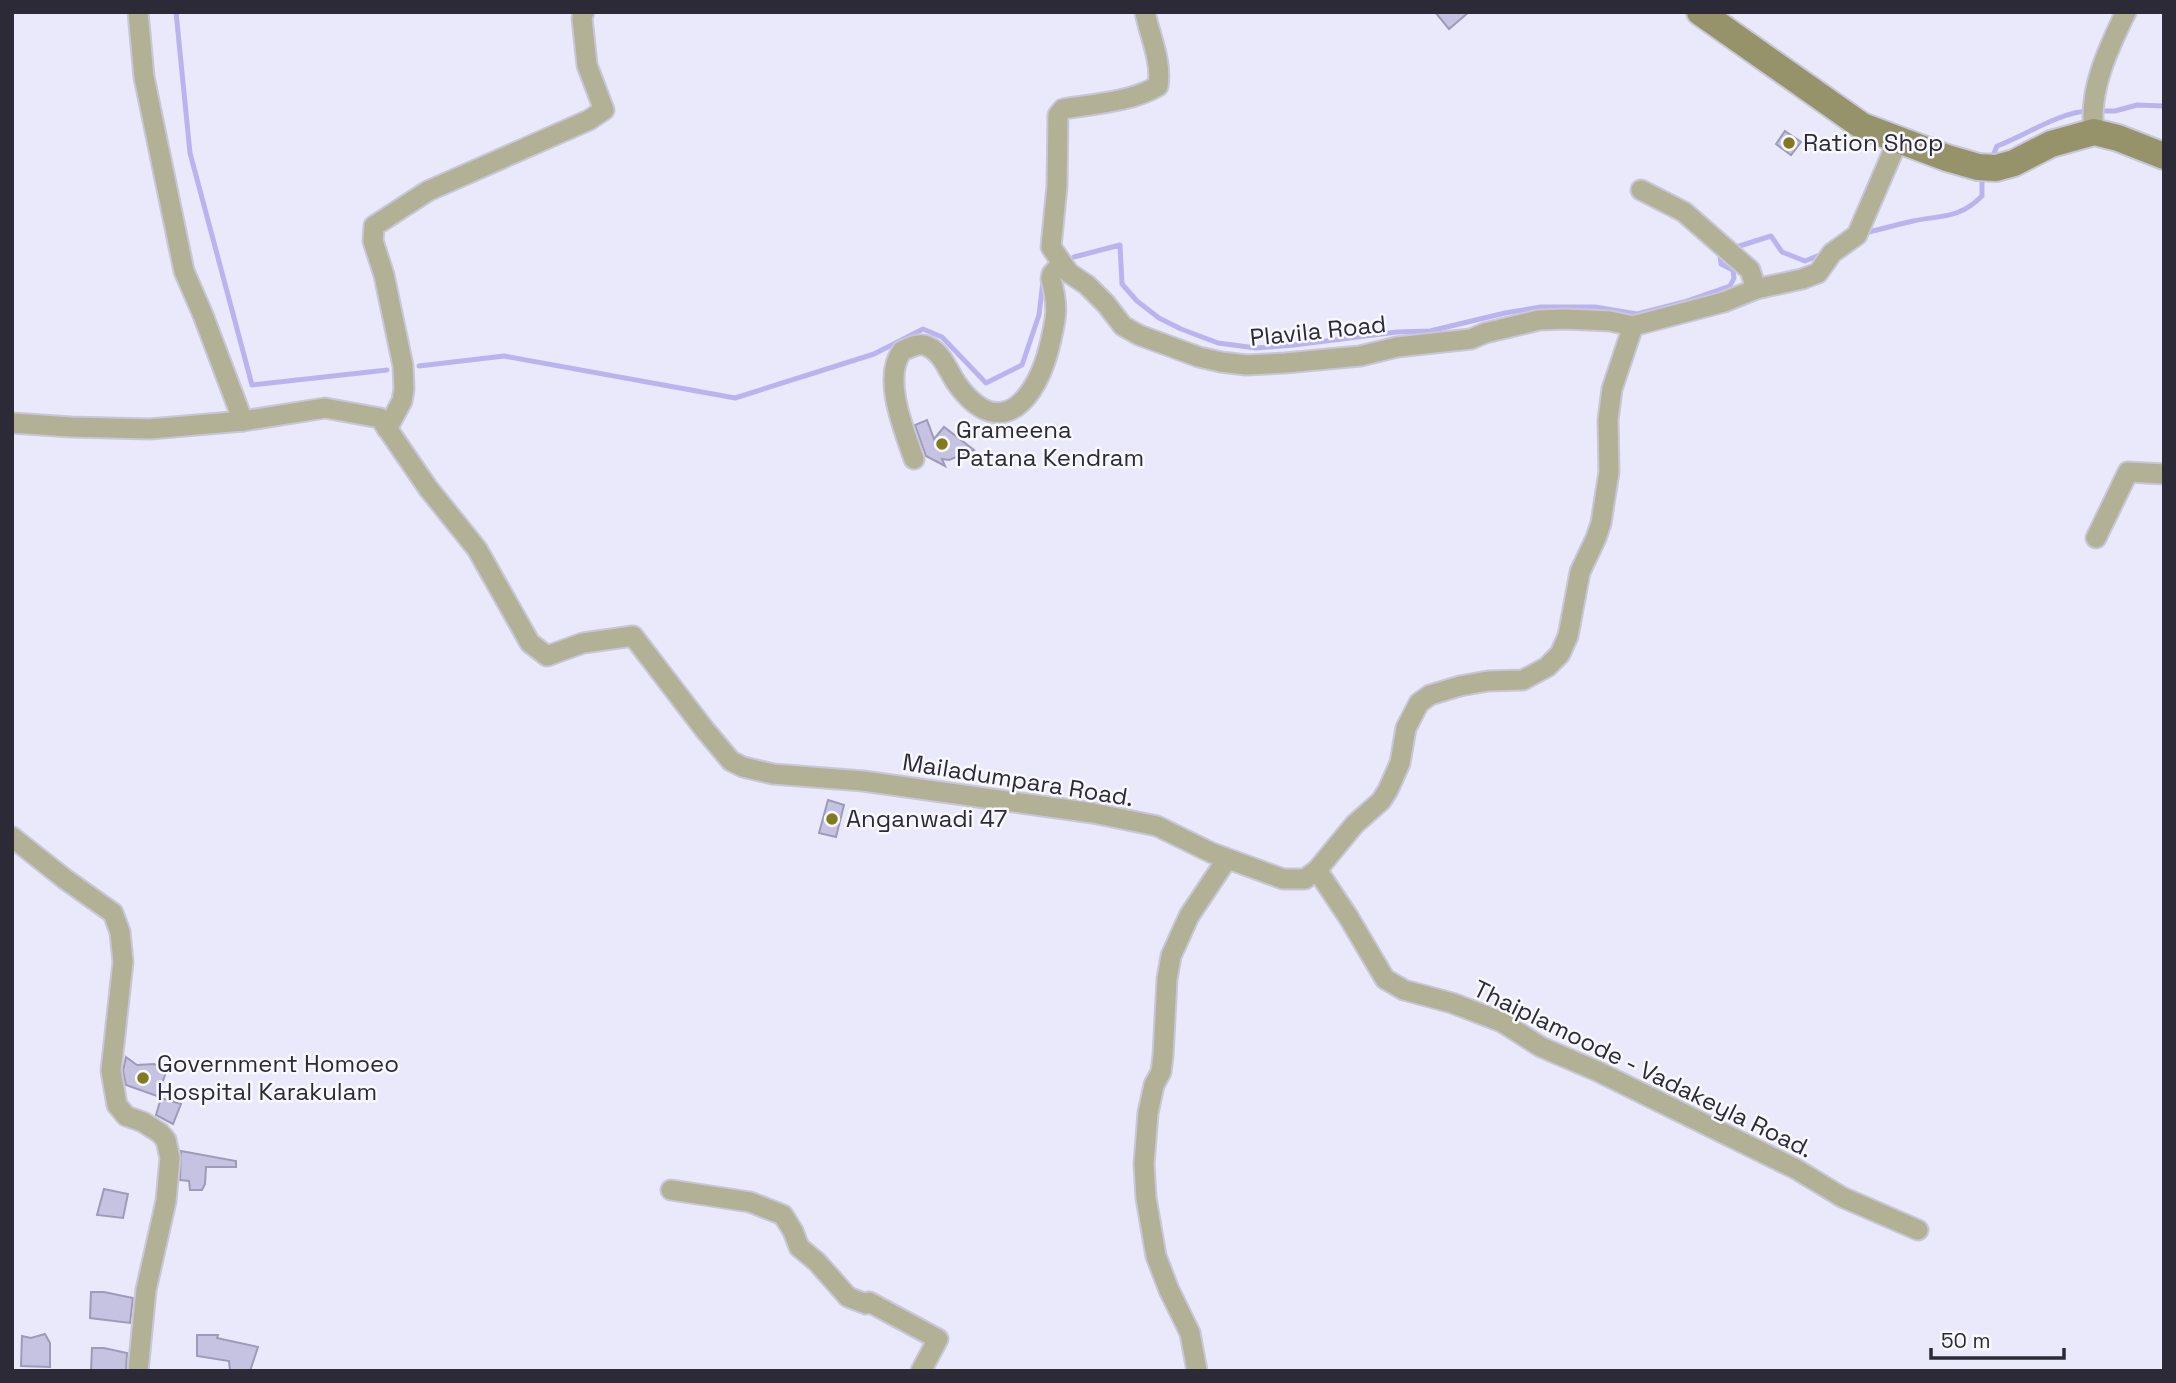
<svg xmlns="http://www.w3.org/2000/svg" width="2176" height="1383" font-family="'Space Grotesk',sans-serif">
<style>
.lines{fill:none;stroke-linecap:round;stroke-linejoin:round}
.stream{stroke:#b9b4ef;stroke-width:5}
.building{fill:#c5c3e1;stroke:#9d9bb8;stroke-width:2}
.minor-casing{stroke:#c8c7d8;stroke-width:23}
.secondary-casing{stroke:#c8c7d8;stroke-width:30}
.minor{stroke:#b2b095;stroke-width:19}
.secondary{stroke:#96936a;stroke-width:26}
.poi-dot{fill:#827a1f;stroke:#f8f8fe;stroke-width:2.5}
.labels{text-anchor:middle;stroke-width:5;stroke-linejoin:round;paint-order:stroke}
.poi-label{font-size:24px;fill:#2b2a36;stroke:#f8f8fe;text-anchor:start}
.street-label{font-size:24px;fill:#2b2a36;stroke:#f8f8fe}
</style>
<rect width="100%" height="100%" fill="#eae9fc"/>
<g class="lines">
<g class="stream">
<path d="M 176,12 L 190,153 L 252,385 L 387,370"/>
<path d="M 2098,111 L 2115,111 L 2137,105 L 2164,106"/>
<path d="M 1991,160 L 1997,146 C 2024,136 2060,112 2088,111"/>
<path d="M 1865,233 C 1881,229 1896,225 1913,221 C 1942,215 1959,219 1982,196 L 1982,180 L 1984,175"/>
<path d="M 1733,248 L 1771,236 L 1782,252 L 1805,261 L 1825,253"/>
<path d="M 1074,257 L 1120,245 L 1122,284 L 1137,301 L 1159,318 L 1181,329 L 1218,343 L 1256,348 L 1294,345 L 1397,332 L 1430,331 L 1505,313 L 1541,307 L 1595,307 L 1637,314 L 1684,302 L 1730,286 L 1734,278 L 1733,270 L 1721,264 L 1720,255 L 1725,252"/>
<path d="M 419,366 L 504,356 L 735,398 L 874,354 L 923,329 L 942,337 L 986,383 L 1022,365 L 1039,315 L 1043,281"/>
</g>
</g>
<g class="building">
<path d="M 1435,12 L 1469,12 L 1449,29 Z"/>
<path d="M 1785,131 L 1801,142 L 1791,155 L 1776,144 Z"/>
<path d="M 927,420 L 934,439 L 944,427 L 974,450 L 949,460 L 942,459 L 945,466 L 926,456 L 915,425 Z"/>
<path d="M 828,800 L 844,805 L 836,837 L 819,833 Z"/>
<path d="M 126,1057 L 137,1065 L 154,1064 L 167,1070 L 157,1096 L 126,1085 L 123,1071 Z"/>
<path d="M 161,1098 L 181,1104 L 173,1124 L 156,1115 Z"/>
<path d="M 181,1151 L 236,1161 L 236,1167 L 206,1167 L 205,1184 L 202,1190 L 190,1190 L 189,1181 L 180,1180 Z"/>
<path d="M 104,1189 L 128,1194 L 123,1218 L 97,1215 Z"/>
<path d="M 91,1292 L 104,1292 L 133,1298 L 130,1323 L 90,1318 Z"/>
<path d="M 45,1334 L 50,1343 L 50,1367 L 21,1366 L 22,1336 L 31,1338 Z"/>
<path d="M 197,1335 L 218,1335 L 217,1338 L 258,1347 L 250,1371 L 230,1371 L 229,1361 L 197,1356 Z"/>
<path d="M 92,1348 L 104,1348 L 127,1353 L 126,1371 L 91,1371 Z"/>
</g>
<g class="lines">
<defs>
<g id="minor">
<path d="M 138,12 L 144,77 L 184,271 L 203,315 L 243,421"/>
<path d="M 1145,12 C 1150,37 1162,61 1158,86 C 1131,102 1094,104 1063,109 L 1058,115 L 1057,186 L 1051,247 L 1069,273 L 1087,285 L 1106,304 L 1123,326 L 1139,335 L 1199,357 L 1221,362 L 1246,365 L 1285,363 L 1360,356 L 1397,347 L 1471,339 L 1485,333 L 1539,320 L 1565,319 L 1610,321 L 1633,326 L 1724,302 L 1756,289 L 1802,279 L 1818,273 L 1832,253 L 1857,235 L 1898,140"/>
<path d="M 2094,132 C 2088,91 2108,49 2126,12"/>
<path d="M 1641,190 L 1684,212 L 1750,270 L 1756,289"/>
<path d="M 12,423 L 71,427 L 150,429 L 243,421 L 325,408 L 380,418 L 428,488 L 477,549 L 530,643 L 547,656 L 583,643 L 633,636 L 705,730 L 731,761 L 743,767 L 773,774 L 863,781 L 1093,813 L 1157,826 L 1212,853 L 1283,879 L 1305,879 L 1317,870 L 1355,824 L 1381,801 L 1388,790 L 1400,763 L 1406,728 L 1419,703 L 1430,695 L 1460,686 L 1488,681 L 1523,680 L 1547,667 L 1560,654 L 1568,636 L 1580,572 L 1596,538 L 1601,523 L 1609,472 L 1608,420 L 1612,389 L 1633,326"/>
<path d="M 387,429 L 402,401 L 404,389 L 403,366 L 384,275 L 373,241 L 374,226 L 428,191 L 589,120 L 604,110 L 587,65 L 582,18 L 584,12"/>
<path d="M 914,459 C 904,430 882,378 902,351 C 909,348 919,342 927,346 C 944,353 949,375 960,388 C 1003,443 1037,396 1049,348 C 1056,319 1059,308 1051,279 L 1052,274 L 1061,264"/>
<path d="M 2096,538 L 2128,472 L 2164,474"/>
<path d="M 12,837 L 65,879 L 113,913 L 120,932 L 123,962 L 111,1071 L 117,1105 L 126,1116 L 143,1122 L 160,1133 L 166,1140 L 170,1158 L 166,1201 L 146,1290 L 138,1371"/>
<path d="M 1317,870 L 1349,918 L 1385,979 L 1404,990 L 1452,1003 L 1502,1022 L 1541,1047 L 1597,1071 L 1733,1138 L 1796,1169 L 1842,1197 L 1918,1230"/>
<path d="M 671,1190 L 750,1202 L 783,1215 L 793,1231 L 799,1247 L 817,1262 L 848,1297 L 866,1304 L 869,1302 L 938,1339 L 921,1371"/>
<path d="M 1197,1371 L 1190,1333 L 1169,1290 L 1156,1256 L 1146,1198 L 1144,1164 L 1148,1113 L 1154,1085 L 1161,1072 L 1163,1056 L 1167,979 L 1171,956 L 1189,916 L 1227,859"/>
</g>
<path id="secondary" d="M 1700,12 L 1862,126 L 1947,158 L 1978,167 L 1996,168 L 2014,163 L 2051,144 L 2094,132 L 2118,138 L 2164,156"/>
</defs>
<use href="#minor" class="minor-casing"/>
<use href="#secondary" class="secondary-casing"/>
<use href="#minor" class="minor"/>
<use href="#secondary" class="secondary"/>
</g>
<g class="poi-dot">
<circle cx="1789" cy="143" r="7"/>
<circle cx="942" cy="444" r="7"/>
<circle cx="832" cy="819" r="7"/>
<circle cx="143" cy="1078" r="7"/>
</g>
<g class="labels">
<g class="poi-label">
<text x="1803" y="151">Ration Shop</text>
<text x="956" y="438">Grameena<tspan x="956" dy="28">Patana Kendram</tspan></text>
<text x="846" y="827">Anganwadi 47</text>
<text x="157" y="1072">Government Homoeo<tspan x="157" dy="28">Hospital Karakulam</tspan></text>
</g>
<g class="street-label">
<text transform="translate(1318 331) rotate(-6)" y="8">Plavila Road</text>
<text transform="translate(1018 780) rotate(9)" y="8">Mailadumpara Road.</text>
<text transform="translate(1643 1069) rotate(26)" y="8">Thaiplamoode - Vadakeyla Road.</text>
</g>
</g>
<rect width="2176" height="1383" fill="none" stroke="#2b2a36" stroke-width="28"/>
<path d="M1931 1348v10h133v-10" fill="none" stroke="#2b2a36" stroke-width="3.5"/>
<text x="1941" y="1348" font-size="21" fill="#2b2a36" stroke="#f8f8fe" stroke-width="5" paint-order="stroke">50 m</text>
</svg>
